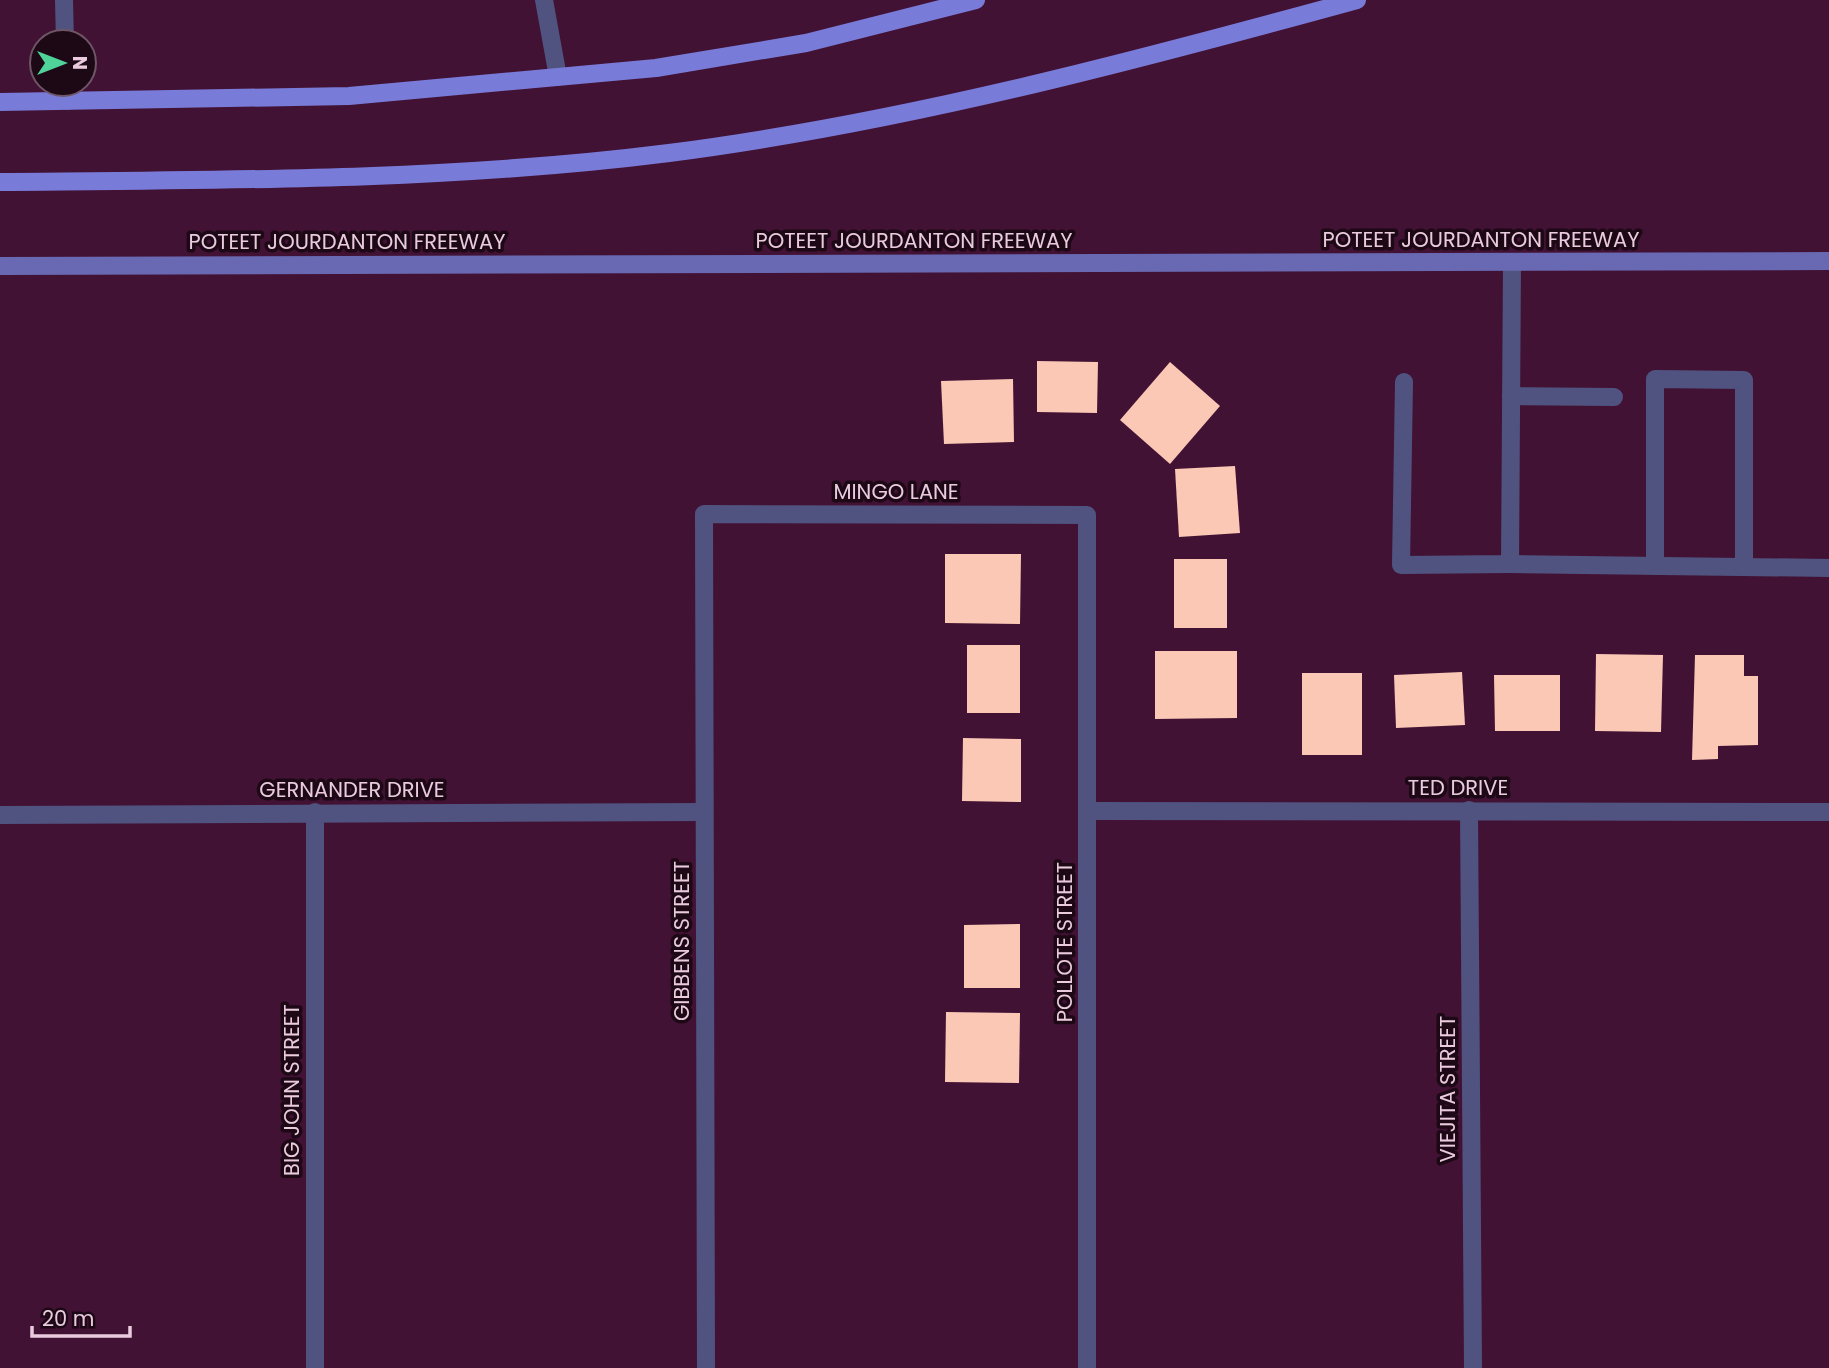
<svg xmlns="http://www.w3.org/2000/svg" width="1829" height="1368" font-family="Poppins,sans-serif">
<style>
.building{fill:#fac8b5}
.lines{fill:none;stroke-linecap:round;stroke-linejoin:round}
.lane{stroke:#505380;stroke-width:18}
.street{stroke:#505380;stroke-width:18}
.secondary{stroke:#6869b2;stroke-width:18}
.primary{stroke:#797bd9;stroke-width:18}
.labels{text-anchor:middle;stroke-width:7;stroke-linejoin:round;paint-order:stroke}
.street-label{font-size:21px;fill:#eacbde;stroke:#1d0816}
</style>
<rect width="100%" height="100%" fill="#421234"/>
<g class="building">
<path d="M 1037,361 L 1098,362 L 1097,413 L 1037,412 Z"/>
<path d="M 1170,362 L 1220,406 L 1170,464 L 1120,420 Z"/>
<path d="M 1013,379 L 1014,442 L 944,444 L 941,381 Z"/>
<path d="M 1235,466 L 1240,533 L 1179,537 L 1175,469 Z"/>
<path d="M 945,554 L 1021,554 L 1020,624 L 945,623 Z"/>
<rect x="1174" y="559" width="53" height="69"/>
<rect x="967" y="645" width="53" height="68"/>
<path d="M 1155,651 L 1237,651 L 1237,718 L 1155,719 Z"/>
<path d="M 1596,654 L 1663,655 L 1661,732 L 1595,731 Z"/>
<path d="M 1695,655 L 1744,655 L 1744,676 L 1758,676 L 1758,745 L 1718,746 L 1718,759 L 1692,760 Z"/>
<path d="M 1462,672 L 1465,725 L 1396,728 L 1394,675 Z"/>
<rect x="1302" y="673" width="60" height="82"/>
<path d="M 1494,675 L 1560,675 L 1560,731 L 1495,731 Z"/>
<path d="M 963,738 L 1021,739 L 1021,802 L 962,801 Z"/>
<path d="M 1020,924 L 1020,988 L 964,988 L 964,925 Z"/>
<path d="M 946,1012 L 1020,1013 L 1019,1083 L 945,1082 Z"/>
</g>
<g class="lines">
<g class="lane">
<path d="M 64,0 L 65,42"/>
<path d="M 544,0 L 558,77"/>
<path d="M 67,84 L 68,101"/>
<path d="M 1404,382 L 1401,565 L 1510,564 L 1512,262"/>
<path d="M 1511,396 L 1614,397"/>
<path d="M 1510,564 L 1829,568"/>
<path d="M 1655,566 L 1655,379 L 1744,380 L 1744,567"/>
</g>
<g class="street">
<path d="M 1469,810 L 1473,1368"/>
<path d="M 1087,811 L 1829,812"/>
<path d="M 315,812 L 315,1368"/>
<path d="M 0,815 L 704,812"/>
<path d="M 706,1368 L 704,514 L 1087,515 L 1087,1368"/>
</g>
<path class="secondary" d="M 0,266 L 1829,261"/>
<g class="primary">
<path d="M 0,102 L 349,96 L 656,68 L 806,43 L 976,0"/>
<path d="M 0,182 C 223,180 448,181 669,153 C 902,123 1131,62 1357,0"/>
</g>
</g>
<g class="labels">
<g class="street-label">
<text x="1481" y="247">POTEET JOURDANTON FREEWAY</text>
<text x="914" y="248">POTEET JOURDANTON FREEWAY</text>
<text x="347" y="249">POTEET JOURDANTON FREEWAY</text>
<text x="896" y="499">MINGO LANE</text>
<text x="1458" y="795">TED DRIVE</text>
<text x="352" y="797">GERNANDER DRIVE</text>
<text transform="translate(682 941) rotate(-90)" y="7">GIBBENS STREET</text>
<text transform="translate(1065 942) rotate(-90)" y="7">POLLOTE STREET</text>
<text transform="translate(1448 1089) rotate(-90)" y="7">VIEJITA STREET</text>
<text transform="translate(292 1090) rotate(-90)" y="7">BIG JOHN STREET</text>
</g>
</g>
<g transform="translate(63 63) rotate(90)"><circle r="33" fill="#1d0816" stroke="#6f5666" stroke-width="2"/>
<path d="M0-5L12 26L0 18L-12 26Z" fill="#4fd399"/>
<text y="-10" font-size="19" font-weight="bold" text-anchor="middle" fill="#eacbde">N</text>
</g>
<path d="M32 1326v10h98v-10" fill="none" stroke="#eacbde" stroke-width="3.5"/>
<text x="42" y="1326" font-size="21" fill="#eacbde" stroke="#1d0816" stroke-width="5" paint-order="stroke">20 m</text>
</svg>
